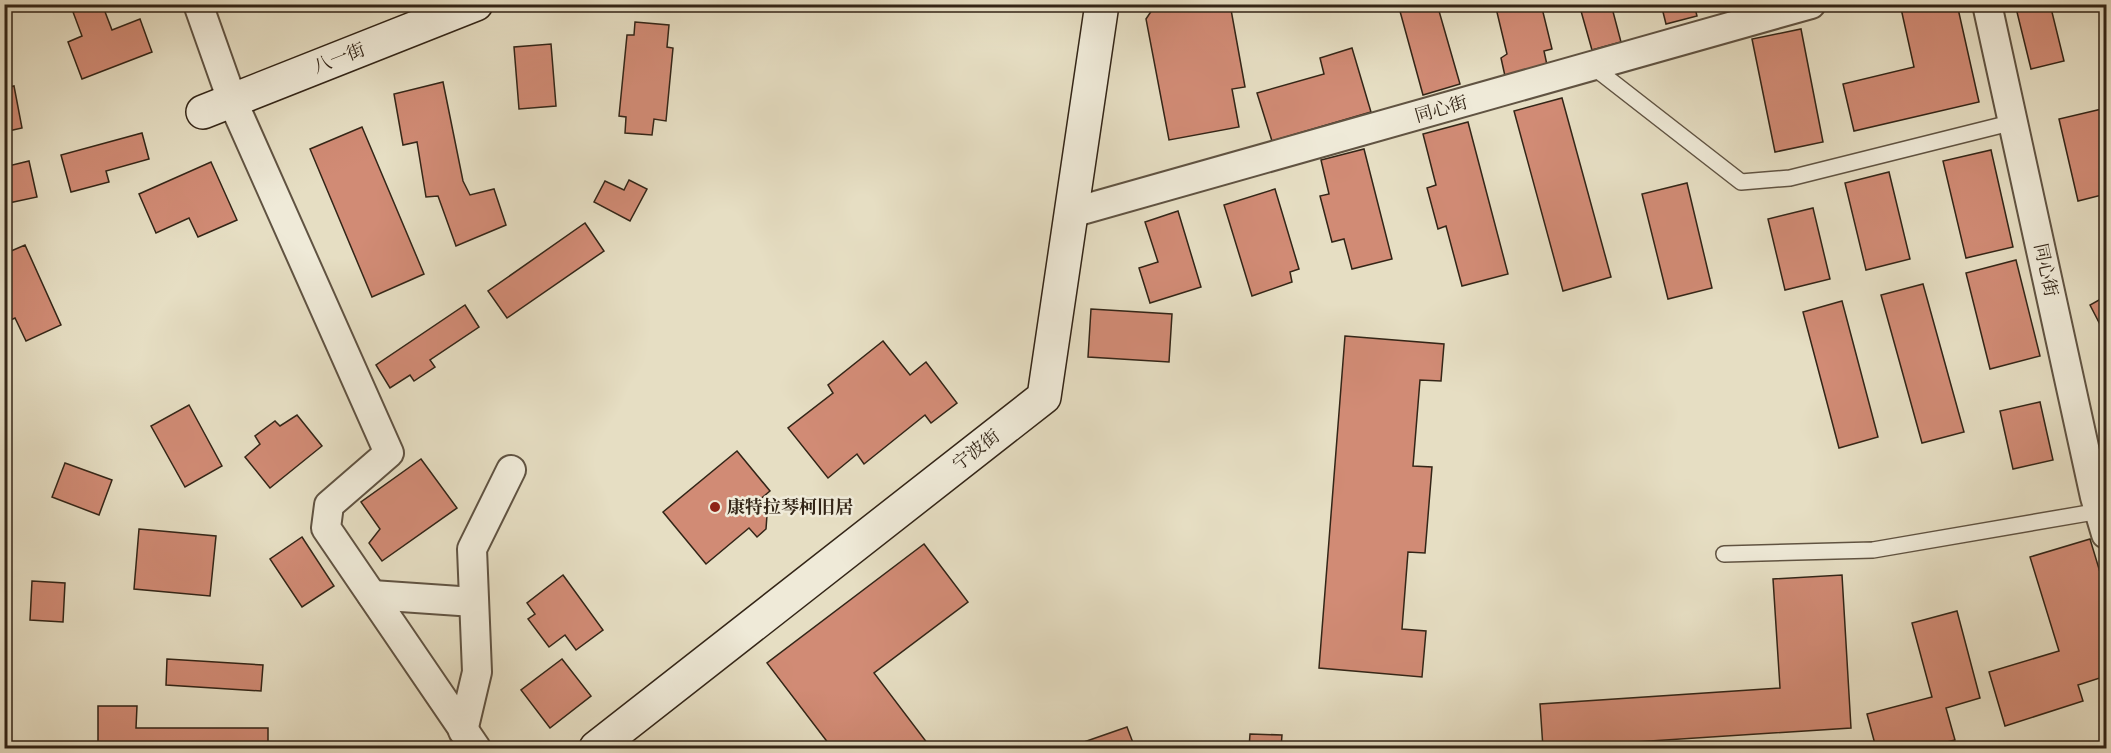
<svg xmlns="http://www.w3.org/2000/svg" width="2111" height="753" font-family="'IM FELL French Canon','Noto Serif SC',serif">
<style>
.building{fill:#d18b75;stroke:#332517;stroke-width:1.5}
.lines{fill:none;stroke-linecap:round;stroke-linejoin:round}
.lane-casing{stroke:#605342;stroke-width:18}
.street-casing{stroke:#605342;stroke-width:32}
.secondary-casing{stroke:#332517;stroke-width:36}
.lane{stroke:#efead8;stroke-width:15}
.street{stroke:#efead8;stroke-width:28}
.secondary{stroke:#efead8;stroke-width:33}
.poi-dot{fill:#8f2418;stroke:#efead8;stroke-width:2}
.labels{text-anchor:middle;stroke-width:5;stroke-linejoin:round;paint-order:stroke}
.street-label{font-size:18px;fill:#332517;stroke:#efead8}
.poi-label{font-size:18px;font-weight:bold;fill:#332517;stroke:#efead8;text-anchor:start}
</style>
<rect width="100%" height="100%" fill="#e6dec3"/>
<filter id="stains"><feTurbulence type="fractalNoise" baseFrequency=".00333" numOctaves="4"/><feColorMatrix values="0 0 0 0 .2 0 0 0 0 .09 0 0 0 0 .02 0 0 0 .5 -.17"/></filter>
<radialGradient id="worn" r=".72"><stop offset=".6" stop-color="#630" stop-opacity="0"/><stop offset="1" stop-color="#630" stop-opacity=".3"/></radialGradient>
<g class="building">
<path d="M 91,4 L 102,4 L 112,30 L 140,19 L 152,52 L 82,79 L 68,42 L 82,36 L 73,12 Z"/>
<path d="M 1156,4 L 1230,4 L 1245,87 L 1232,89 L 1239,127 L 1169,140 L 1146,19 Z"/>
<path d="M 1398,4 L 1437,4 L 1460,84 L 1423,95 Z"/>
<path d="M 1495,4 L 1541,4 L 1552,49 L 1544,51 L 1547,65 L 1505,76 L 1501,58 L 1507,54 Z"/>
<path d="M 1579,4 L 1611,4 L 1621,42 L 1592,50 Z"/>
<path d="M 1661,4 L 1694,4 L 1697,16 L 1666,24 Z"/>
<path d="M 1900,4 L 1957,4 L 1979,102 L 1854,131 L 1843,84 L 1914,67 Z"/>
<path d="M 2015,4 L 2050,4 L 2064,61 L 2031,69 Z"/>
<path d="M 635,22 L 669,25 L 667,47 L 673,48 L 666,121 L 654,119 L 652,135 L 625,133 L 626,117 L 619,116 L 627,35 L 634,35 Z"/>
<path d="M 1801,29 L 1823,142 L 1775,152 L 1752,39 Z"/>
<path d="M 551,44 L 556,106 L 519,109 L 514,47 Z"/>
<path d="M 1352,48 L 1371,112 L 1272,141 L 1257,93 L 1324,74 L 1320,58 Z"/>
<path d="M 443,82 L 463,181 L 470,195 L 494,189 L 506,225 L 456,246 L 438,196 L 426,197 L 417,142 L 403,145 L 394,94 Z"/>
<path d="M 14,86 L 22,128 L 4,132 L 4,88 Z"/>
<path d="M 1562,98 L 1611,277 L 1563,291 L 1514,111 Z"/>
<path d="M 2106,108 L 2106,194 L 2078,201 L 2059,119 Z"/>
<path d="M 1468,122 L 1508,274 L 1462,286 L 1446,226 L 1438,229 L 1427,188 L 1436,185 L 1423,134 Z"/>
<path d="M 362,127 L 424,274 L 372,297 L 310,149 Z"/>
<path d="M 142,133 L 149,159 L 106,171 L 109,182 L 71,192 L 61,155 Z"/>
<path d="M 1364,149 L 1392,259 L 1352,269 L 1344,239 L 1332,242 L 1320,196 L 1329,194 L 1321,160 Z"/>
<path d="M 1991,150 L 2013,247 L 1966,258 L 1943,161 Z"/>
<path d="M 29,161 L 37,197 L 4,204 L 4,167 Z"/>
<path d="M 211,162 L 237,220 L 198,237 L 189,218 L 156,233 L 139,194 Z"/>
<path d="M 1889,172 L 1910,259 L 1866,270 L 1845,183 Z"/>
<path d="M 629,180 L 647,189 L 630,221 L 594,202 L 605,181 L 624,190 Z"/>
<path d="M 1687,183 L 1712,288 L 1668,299 L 1642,194 Z"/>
<path d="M 1275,189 L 1299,269 L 1290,272 L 1292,282 L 1252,296 L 1224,205 Z"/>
<path d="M 1813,208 L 1830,279 L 1785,290 L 1768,219 Z"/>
<path d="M 1178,211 L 1201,287 L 1150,303 L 1139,268 L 1158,262 L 1145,222 Z"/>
<path d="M 585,223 L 604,251 L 507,318 L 488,291 Z"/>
<path d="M 25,245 L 61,325 L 26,341 L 15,318 L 4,323 L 4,254 Z"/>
<path d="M 2016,260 L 2040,356 L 1990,369 L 1966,273 Z"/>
<path d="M 1923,284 L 1964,432 L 1922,443 L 1881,295 Z"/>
<path d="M 2106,296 L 2106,336 L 2090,305 Z"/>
<path d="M 1842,301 L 1878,437 L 1839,448 L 1803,312 Z"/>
<path d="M 465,305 L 479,327 L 430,360 L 435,367 L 414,381 L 410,375 L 390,388 L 376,365 Z"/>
<path d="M 1091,309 L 1172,314 L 1169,362 L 1088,357 Z"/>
<path d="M 1345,336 L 1444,344 L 1441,381 L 1420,380 L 1413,466 L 1432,467 L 1425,553 L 1408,552 L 1402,629 L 1426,631 L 1422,677 L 1319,668 Z"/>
<path d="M 883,341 L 910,375 L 926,362 L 957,403 L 931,423 L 925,415 L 864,464 L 857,454 L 828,478 L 788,428 L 833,393 L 828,385 Z"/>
<path d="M 2040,402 L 2053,460 L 2013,469 L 2000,411 Z"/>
<path d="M 189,405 L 222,466 L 185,487 L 151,426 Z"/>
<path d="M 297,415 L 322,446 L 270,488 L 245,457 L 260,444 L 255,436 L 275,421 L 280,426 Z"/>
<path d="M 737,451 L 770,491 L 757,502 L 767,515 L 766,529 L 757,537 L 749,528 L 706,564 L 663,512 Z"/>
<path d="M 421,459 L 457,508 L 382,561 L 369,543 L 380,529 L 361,502 Z"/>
<path d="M 65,463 L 112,480 L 99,515 L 52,497 Z"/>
<path d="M 139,529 L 216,536 L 210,596 L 134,589 Z"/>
<path d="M 302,537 L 334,586 L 302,607 L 270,559 Z"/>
<path d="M 2090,539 L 2106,592 L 2106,676 L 2078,685 L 2083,701 L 2005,726 L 1989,672 L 2059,651 L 2030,557 Z"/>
<path d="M 924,544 L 968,602 L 874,673 L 931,748 L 832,748 L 767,663 Z"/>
<path d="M 563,575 L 603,630 L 576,650 L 565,635 L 549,647 L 528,619 L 535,614 L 527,603 Z"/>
<path d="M 1842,575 L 1851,728 L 1543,748 L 1540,704 L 1780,688 L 1773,579 Z"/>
<path d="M 32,581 L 65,583 L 63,622 L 30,620 Z"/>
<path d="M 1957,611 L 1980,698 L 1946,708 L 1955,740 L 1923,748 L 1876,748 L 1867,714 L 1932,697 L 1912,623 Z"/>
<path d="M 167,659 L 263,665 L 261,691 L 166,685 Z"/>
<path d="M 562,659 L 591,696 L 550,728 L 521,690 Z"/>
<path d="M 98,706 L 137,706 L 136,728 L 268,728 L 268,748 L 98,748 Z"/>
<path d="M 1127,727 L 1135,748 L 1083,748 L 1081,743 Z"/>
<path d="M 1250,734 L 1282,735 L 1281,748 L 1249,748 Z"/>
<path d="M 1824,743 L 1824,748 L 1777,748 L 1777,746 Z"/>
<path d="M 1168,744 L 1201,745 L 1201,748 L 1168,748 Z"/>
</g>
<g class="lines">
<defs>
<g id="lane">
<path d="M 1592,66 L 1741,182 L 1790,178 L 2014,122"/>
<path d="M 1724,554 L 1873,550 L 2100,511"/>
</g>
<g id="street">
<path d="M 198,4 L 232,100 L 389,453 L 329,505 L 326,528 L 476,748"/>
<path d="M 1987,4 L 2095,497 L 2106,534"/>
<path d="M 1071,213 L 1811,4"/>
<path d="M 372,595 L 474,602"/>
<path d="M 463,731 L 477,672 L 472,549 L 511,470"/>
</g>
<g id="secondary">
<path d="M 203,112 L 476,4"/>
<path d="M 596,748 L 1044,397 L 1102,4"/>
</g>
</defs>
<use href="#lane" class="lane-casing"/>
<use href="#street" class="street-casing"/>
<use href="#secondary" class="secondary-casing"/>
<use href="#lane" class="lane"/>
<use href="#street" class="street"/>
<use href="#secondary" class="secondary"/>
</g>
<circle class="poi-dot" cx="715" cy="507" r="6"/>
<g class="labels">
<g class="street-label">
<text transform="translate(339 58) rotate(-21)" y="6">八一街</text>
<text transform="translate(1441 109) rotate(-16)" y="6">同心街</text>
<text transform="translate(2046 270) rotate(78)" y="6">同心街</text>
<text transform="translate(976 450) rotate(-38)" y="6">宁波街</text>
</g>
<g class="poi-label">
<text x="727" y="513">康特拉琴柯旧居</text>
</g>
</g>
<rect width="2111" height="753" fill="none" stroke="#e6dec3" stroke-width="24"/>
<rect x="6" y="6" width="2099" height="741" fill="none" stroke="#332517" stroke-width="3"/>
<rect x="12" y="12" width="2087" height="729" fill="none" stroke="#332517" stroke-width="1.5"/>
<rect width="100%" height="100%" filter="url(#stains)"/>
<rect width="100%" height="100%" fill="url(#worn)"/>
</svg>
